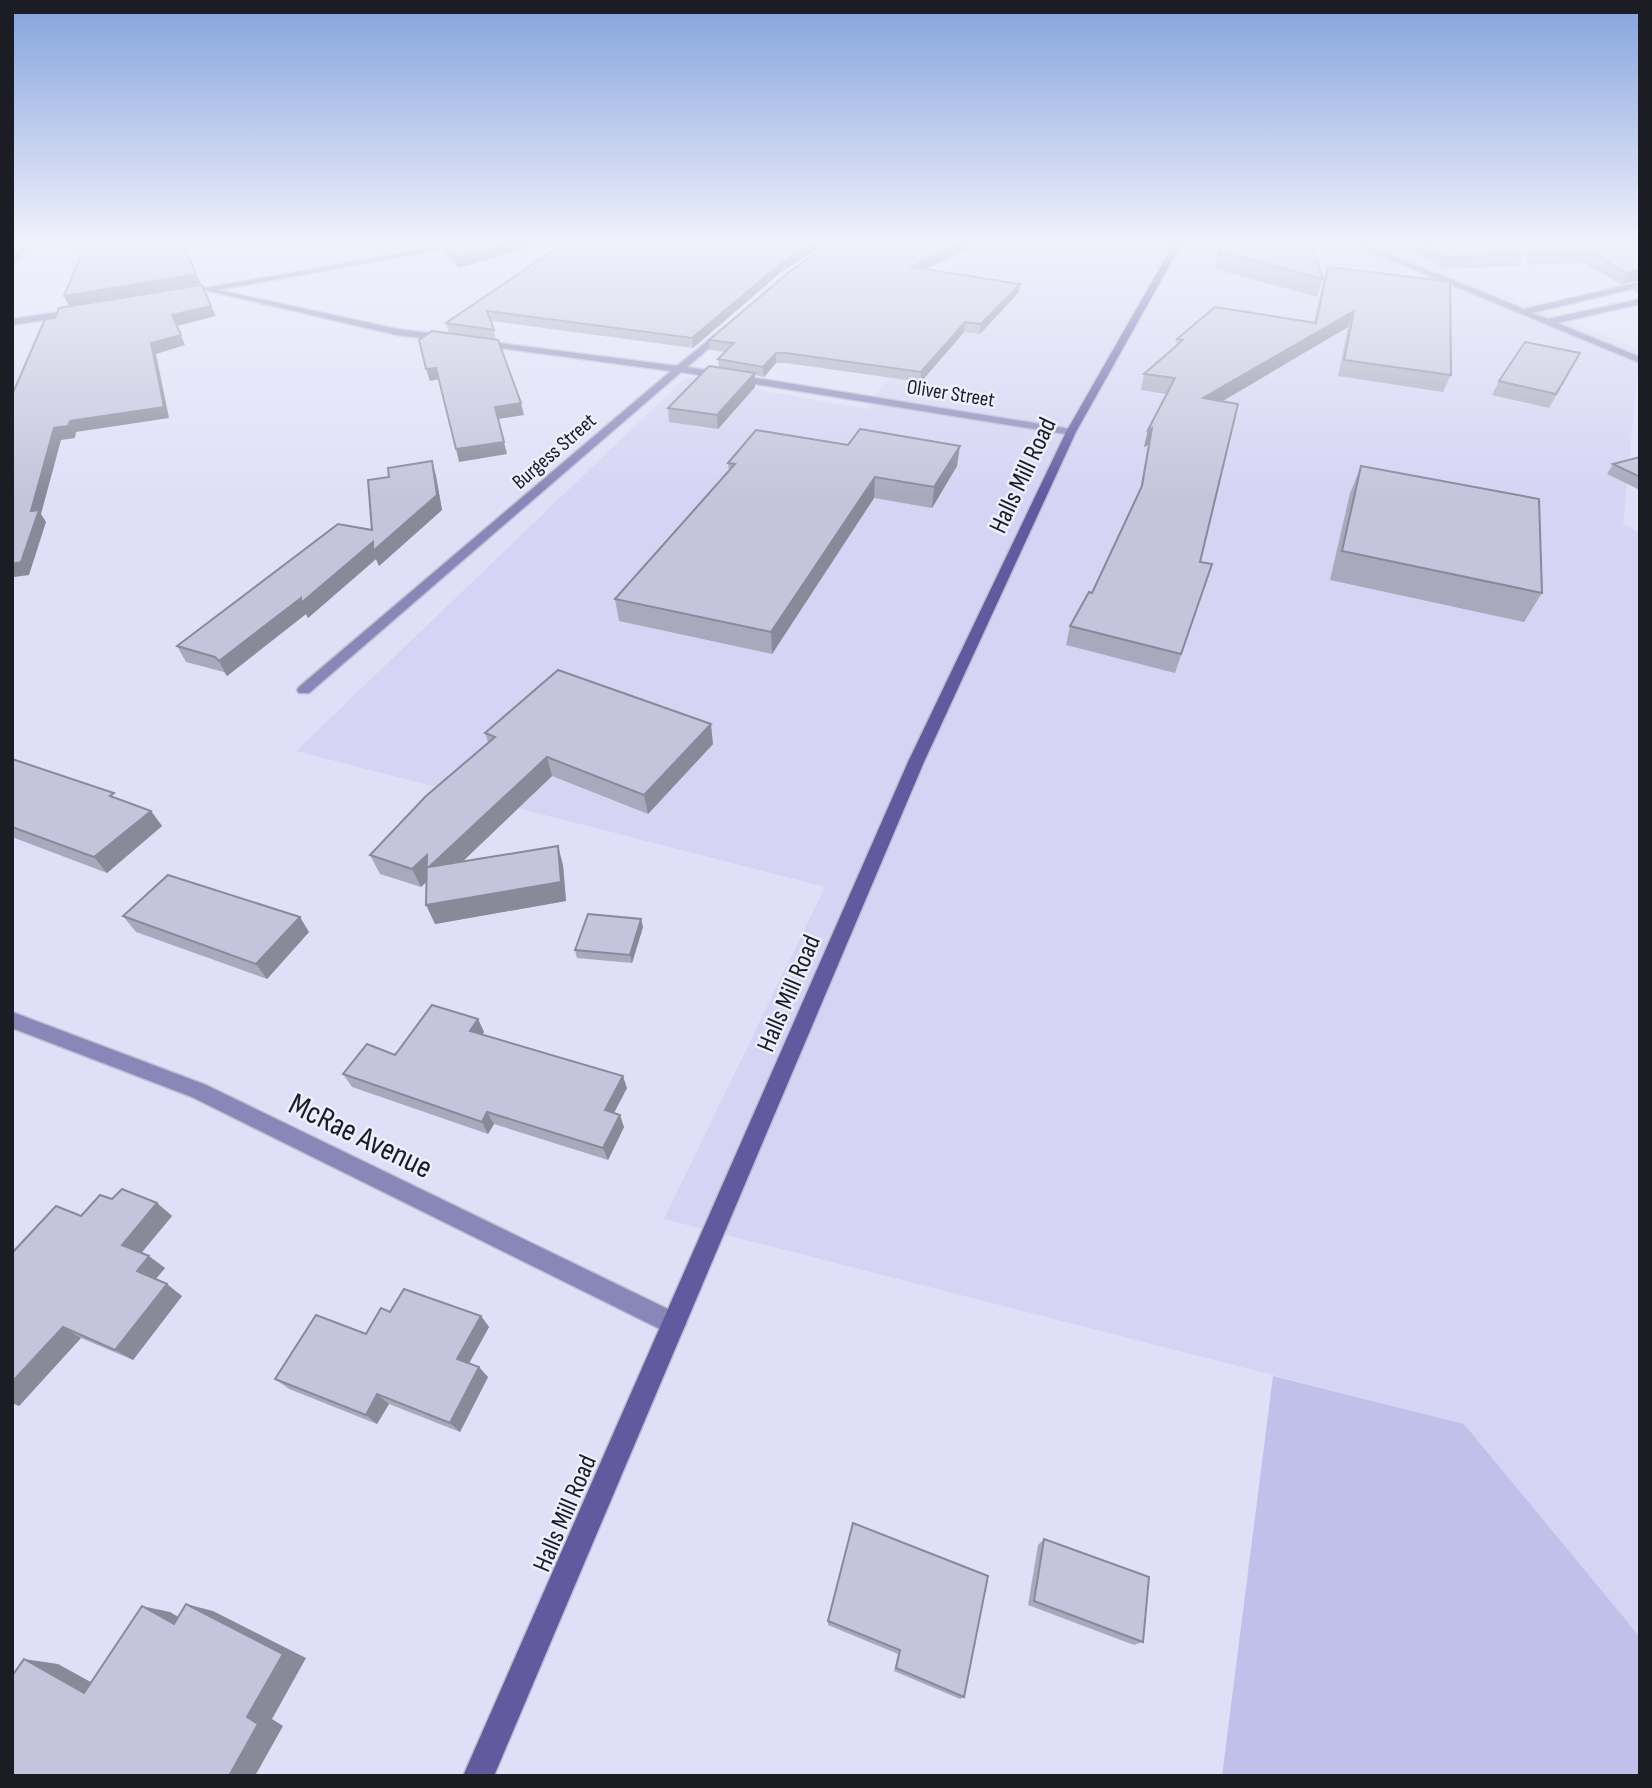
<svg xmlns="http://www.w3.org/2000/svg" width="1652" height="1788" font-family="'Sofia Sans Condensed',sans-serif">
<style>
.built{fill:#d5d4f4}
.green{fill:#c1c0eb}
.lines{fill:none;stroke-linecap:round;stroke-linejoin:round}
.street-casing{stroke:#bdbcd2;stroke-width:3}
.secondary-casing{stroke:#bdbcd2;stroke-width:3}
.street{fill:#8987b7;fill-rule:evenodd}
.secondary{fill:#615a9f;fill-rule:evenodd}
.wall{fill:#a9a9bd}
.shaded-wall{fill:#8a899a}
.building{fill:#c5c4dc;stroke:#8a899a;stroke-width:2}
.labels{text-anchor:middle;stroke-width:5;stroke-linejoin:round;paint-order:stroke}
.far-street-label{font-size:21px;fill:#1c1c25;stroke:#eeeefd}
.street-label{font-size:26px;fill:#1c1c25;stroke:#eeeefd}
.near-street-label{font-size:32px;fill:#1c1c25;stroke:#eeeefd}
</style>
<rect width="100%" height="100%" fill="#e0dff8"/>
<path class="built" d="M 971,245 L 1536,245 L 1546,249 L 1410,255 L 1640,350 L 1623,524 L 1640,533 L 1640,1637 L 1464,1424 L 664,1219 L 825,887 L 296,751 L 686,377 L 867,409 Z"/>
<path class="green" d="M 1273,1376 L 1464,1424 L 1640,1637 L 1640,1776 L 1222,1776 Z"/>
<g class="lines">
<defs>
<g id="street">
<path d="M 20,245 L 28,245 L 12,268 L 12,259 Z"/>
<path d="M 448,245 L 465,245 L 218,290 L 397,329 L 451,336 L 451,340 L 448,341 L 397,335 L 200,289 Z"/>
<path d="M 1355,245 L 1366,245 L 1524,309 L 1640,282 L 1640,287 L 1532,313 L 1548,319 L 1640,299 L 1640,304 L 1557,323 L 1640,357 L 1640,363 Z"/>
<path d="M 79,309 L 82,314 L 12,325 L 12,319 Z"/>
<path d="M 726,326 L 729,327 L 729,331 L 687,367 L 1071,429 L 1076,432 L 1071,435 L 681,372 L 309,693 L 299,693 L 297,690 L 299,687 L 671,371 L 479,345 L 476,344 L 476,340 L 677,366 Z"/>
<path d="M 12,1012 L 206,1085 L 682,1316 L 686,1324 L 682,1332 L 674,1336 L 666,1332 L 192,1097 L 12,1028 Z"/>
</g>
<path id="secondary" d="M 1173,245 L 1181,245 L 1076,432 L 924,762 L 494,1776 L 463,1776 L 908,762 L 1066,432 Z"/>
</defs>
<use href="#street" class="street-casing"/>
<use href="#secondary" class="secondary-casing"/>
<use href="#street" class="street"/>
<use href="#secondary" class="secondary"/>
</g>
<g class="wall">
<path d="M 440,245 L 537,245 L 458,268 L 442,252 Z"/>
<path d="M 561,245 L 780,273 L 693,348 L 491,321 L 496,340 L 449,333 L 446,323 Z"/>
<path d="M 977,245 L 926,269 L 1020,284 L 1018,293 L 980,334 L 964,332 L 921,382 L 786,363 L 776,363 L 764,377 L 755,375 L 755,387 L 718,429 L 669,422 L 668,408 L 719,368 L 718,359 L 725,352 L 710,350 L 709,340 Z"/>
<path d="M 1403,245 L 1507,245 L 1523,254 L 1518,266 L 1442,269 Z"/>
<path d="M 1528,245 L 1640,245 L 1640,295 L 1634,291 L 1640,280 L 1621,284 L 1584,263 L 1527,265 Z"/>
<path d="M 1219,251 L 1323,279 L 1317,297 L 1215,269 Z"/>
<path d="M 1328,267 L 1451,375 L 1443,392 L 1338,376 L 1348,327 L 1222,401 L 1200,562 L 1212,564 L 1175,673 L 1066,645 L 1070,626 L 1092,593 L 1140,490 L 1148,445 L 1144,447 L 1148,430 L 1166,394 L 1141,390 L 1144,374 L 1176,347 L 1177,339 L 1314,322 L 1323,282 Z"/>
<path d="M 1573,366 L 1549,408 L 1492,395 L 1499,381 Z"/>
<path d="M 1640,457 L 1640,490 L 1607,474 L 1613,464 Z"/>
<path d="M 432,461 L 436,476 L 442,510 L 379,566 L 376,559 L 308,618 L 306,614 L 227,676 L 224,672 L 186,662 L 177,646 L 372,530 L 389,477 Z"/>
<path d="M 728,463 L 957,466 L 932,508 L 874,498 L 772,654 L 619,621 L 615,599 L 729,471 Z"/>
<path d="M 1361,466 L 1542,593 L 1524,622 L 1330,580 L 1350,493 Z"/>
<path d="M 485,733 L 713,744 L 648,814 L 552,776 L 463,861 L 563,865 L 566,901 L 435,924 L 426,882 L 421,887 L 380,874 L 370,855 L 488,742 Z"/>
<path d="M 12,759 L 151,811 L 162,826 L 107,873 L 12,837 Z"/>
<path d="M 123,916 L 309,932 L 267,979 L 136,932 Z"/>
<path d="M 643,927 L 632,963 L 577,958 L 575,950 Z"/>
<path d="M 478,1019 L 484,1032 L 482,1034 L 627,1088 L 614,1113 L 624,1127 L 608,1160 L 494,1124 L 488,1134 L 352,1087 L 343,1074 L 395,1055 Z"/>
<path d="M 112,1199 L 157,1203 L 172,1216 L 141,1253 L 165,1268 L 156,1279 L 182,1296 L 133,1360 L 81,1338 L 19,1406 L 81,1216 Z"/>
<path d="M 390,1312 L 481,1316 L 489,1327 L 469,1363 L 488,1377 L 460,1432 L 389,1404 L 377,1424 L 289,1389 L 275,1379 L 366,1334 Z"/>
<path d="M 853,1523 L 964,1697 L 960,1699 L 894,1671 L 898,1654 L 828,1625 L 828,1621 Z"/>
<path d="M 1044,1539 L 1143,1642 L 1134,1645 L 1028,1605 L 1038,1545 Z"/>
</g>
<g class="shaded-wall">
<path d="M 504,245 L 537,245 L 458,268 L 455,258 Z"/>
<path d="M 809,245 L 823,245 L 780,273 L 693,348 L 692,338 L 780,264 Z"/>
<path d="M 958,245 L 977,245 L 911,276 L 911,267 Z"/>
<path d="M 1640,270 L 1640,280 L 1621,284 L 1627,273 Z"/>
<path d="M 196,274 L 201,284 L 69,307 L 64,296 Z"/>
<path d="M 1020,284 L 1018,293 L 980,334 L 981,324 Z"/>
<path d="M 211,306 L 216,316 L 177,326 L 185,345 L 156,354 L 169,418 L 76,432 L 75,438 L 61,440 L 41,514 L 46,522 L 29,575 L 14,577 L 12,583 L 12,564 L 31,511 L 54,428 L 70,421 L 151,343 L 172,315 Z"/>
<path d="M 1354,311 L 1348,327 L 1199,415 L 1203,398 Z"/>
<path d="M 965,322 L 964,332 L 921,382 L 921,372 Z"/>
<path d="M 776,353 L 776,363 L 764,377 L 763,367 Z"/>
<path d="M 436,368 L 439,379 L 430,381 L 426,369 Z"/>
<path d="M 755,373 L 755,387 L 718,429 L 717,415 Z"/>
<path d="M 521,403 L 524,415 L 498,419 L 495,407 Z"/>
<path d="M 1152,428 L 1148,445 L 1144,447 L 1148,430 Z"/>
<path d="M 504,442 L 507,454 L 459,462 L 456,449 Z"/>
<path d="M 960,446 L 957,466 L 932,508 L 934,487 Z"/>
<path d="M 432,461 L 436,476 L 442,510 L 379,566 L 376,559 L 308,618 L 306,614 L 227,676 L 219,661 L 373,542 Z"/>
<path d="M 875,477 L 874,498 L 772,654 L 771,632 Z"/>
<path d="M 711,724 L 713,744 L 648,814 L 644,795 Z"/>
<path d="M 547,757 L 552,776 L 437,886 L 433,876 L 421,887 L 412,869 Z"/>
<path d="M 151,811 L 162,826 L 107,873 L 94,857 Z"/>
<path d="M 558,846 L 563,865 L 566,901 L 435,924 L 426,905 Z"/>
<path d="M 300,917 L 309,932 L 267,979 L 256,964 Z"/>
<path d="M 641,919 L 643,927 L 632,963 L 630,955 Z"/>
<path d="M 478,1019 L 484,1032 L 476,1043 L 470,1031 Z"/>
<path d="M 623,1076 L 627,1088 L 609,1122 L 605,1110 Z"/>
<path d="M 487,1112 L 494,1124 L 488,1134 L 482,1122 Z"/>
<path d="M 620,1115 L 624,1127 L 608,1160 L 603,1148 Z"/>
<path d="M 157,1203 L 172,1216 L 138,1257 L 122,1245 Z"/>
<path d="M 149,1256 L 165,1268 L 153,1282 L 137,1271 Z"/>
<path d="M 167,1284 L 182,1296 L 133,1360 L 115,1350 Z"/>
<path d="M 481,1316 L 489,1327 L 466,1369 L 457,1359 Z"/>
<path d="M 63,1327 L 81,1338 L 19,1406 L 12,1403 L 12,1382 Z"/>
<path d="M 479,1367 L 488,1377 L 460,1432 L 450,1423 Z"/>
<path d="M 377,1394 L 389,1404 L 377,1424 L 366,1415 Z"/>
<path d="M 186,1604 L 213,1611 L 306,1658 L 272,1719 L 283,1726 L 255,1776 L 229,1776 L 247,1717 Z"/>
<path d="M 142,1606 L 170,1612 L 201,1630 L 174,1624 Z"/>
<path d="M 24,1659 L 58,1664 L 116,1696 L 84,1693 Z"/>
</g>
<g class="building">
<path d="M 85,245 L 183,245 L 196,274 L 64,296 Z"/>
<path d="M 441,245 L 504,245 L 455,258 Z"/>
<path d="M 561,245 L 809,245 L 780,264 L 692,338 L 487,311 L 494,330 L 446,323 Z"/>
<path d="M 829,245 L 958,245 L 911,267 L 1020,284 L 981,324 L 965,322 L 921,372 L 786,353 L 776,353 L 763,367 L 718,359 L 734,343 L 709,340 L 789,272 Z"/>
<path d="M 1222,245 L 1311,245 L 1323,279 L 1219,251 Z"/>
<path d="M 1426,245 L 1507,245 L 1523,254 L 1446,257 Z"/>
<path d="M 1533,245 L 1640,245 L 1640,270 L 1627,273 L 1590,252 L 1532,254 Z"/>
<path d="M 1328,267 L 1450,282 L 1451,375 L 1344,360 L 1354,311 L 1203,398 L 1238,404 L 1200,562 L 1212,564 L 1181,654 L 1070,626 L 1089,592 L 1092,593 L 1142,486 L 1152,428 L 1148,430 L 1175,378 L 1144,374 L 1183,340 L 1177,339 L 1215,307 L 1316,323 Z"/>
<path d="M 202,285 L 211,306 L 172,315 L 181,335 L 151,343 L 164,407 L 70,421 L 68,426 L 54,428 L 31,511 L 39,510 L 21,562 L 12,564 L 12,395 L 45,319 L 55,318 L 59,308 Z"/>
<path d="M 432,331 L 498,340 L 521,403 L 495,407 L 504,442 L 456,449 L 436,368 L 426,369 L 419,340 Z"/>
<path d="M 1525,342 L 1580,353 L 1556,394 L 1499,381 Z"/>
<path d="M 709,366 L 755,373 L 717,415 L 668,408 Z"/>
<path d="M 860,429 L 960,446 L 934,487 L 875,477 L 771,632 L 615,599 L 735,464 L 728,463 L 756,430 L 848,445 Z"/>
<path d="M 1640,457 L 1640,477 L 1613,464 Z"/>
<path d="M 432,461 L 437,495 L 373,551 L 373,542 L 301,603 L 301,598 L 219,661 L 215,657 L 177,646 L 338,524 L 372,530 L 368,480 L 389,477 L 388,468 Z"/>
<path d="M 1361,466 L 1539,499 L 1542,593 L 1342,551 Z"/>
<path d="M 558,670 L 711,724 L 644,795 L 547,757 L 429,867 L 558,846 L 561,882 L 426,905 L 427,855 L 412,869 L 370,855 L 426,796 L 495,737 L 485,733 Z"/>
<path d="M 12,759 L 114,793 L 110,796 L 151,811 L 94,857 L 12,827 Z"/>
<path d="M 168,875 L 300,917 L 256,964 L 123,916 Z"/>
<path d="M 588,914 L 641,919 L 630,955 L 575,950 Z"/>
<path d="M 432,1005 L 478,1019 L 470,1031 L 623,1076 L 605,1110 L 620,1115 L 603,1148 L 487,1112 L 482,1122 L 343,1074 L 367,1044 L 395,1055 Z"/>
<path d="M 122,1189 L 157,1203 L 122,1245 L 149,1256 L 137,1271 L 167,1284 L 115,1350 L 63,1327 L 12,1382 L 12,1253 L 56,1206 L 81,1216 L 100,1195 L 112,1199 Z"/>
<path d="M 404,1289 L 481,1316 L 457,1359 L 479,1367 L 450,1423 L 377,1394 L 366,1415 L 275,1379 L 316,1315 L 366,1334 L 381,1308 L 390,1312 Z"/>
<path d="M 853,1523 L 988,1576 L 964,1697 L 896,1668 L 900,1650 L 828,1621 Z"/>
<path d="M 1044,1539 L 1149,1577 L 1143,1642 L 1034,1601 Z"/>
<path d="M 186,1604 L 283,1654 L 247,1717 L 258,1724 L 229,1776 L 12,1776 L 12,1676 L 24,1659 L 84,1693 L 142,1606 L 174,1624 Z"/>
</g>
<linearGradient id="sky" x2="0" y2="1"><stop stop-color="#83a2dc"/><stop offset="0.49" stop-color="#f1f1fc"/><stop offset="1" stop-color="#f1f1fc" stop-opacity="0"/></linearGradient>
<rect width="1652" height="495" fill="url(#sky)"/>
<g class="labels">
<g class="far-street-label">
<text transform="translate(951 393) rotate(9)" y="7">Oliver Street</text>
<text transform="translate(554 451) rotate(-41)" y="7">Burgess Street</text>
</g>
<g class="street-label">
<text transform="translate(1022 475) rotate(-65)" y="9">Halls Mill Road</text>
<text transform="translate(788 993) rotate(-67)" y="9">Halls Mill Road</text>
<text transform="translate(564 1513) rotate(-67)" y="9">Halls Mill Road</text>
</g>
<g class="near-street-label">
<text transform="translate(361 1135) rotate(26)" y="11">McRae Avenue</text>
</g>
</g>
<rect width="1652" height="1788" fill="none" stroke="#1c1c25" stroke-width="28"/>
</svg>
